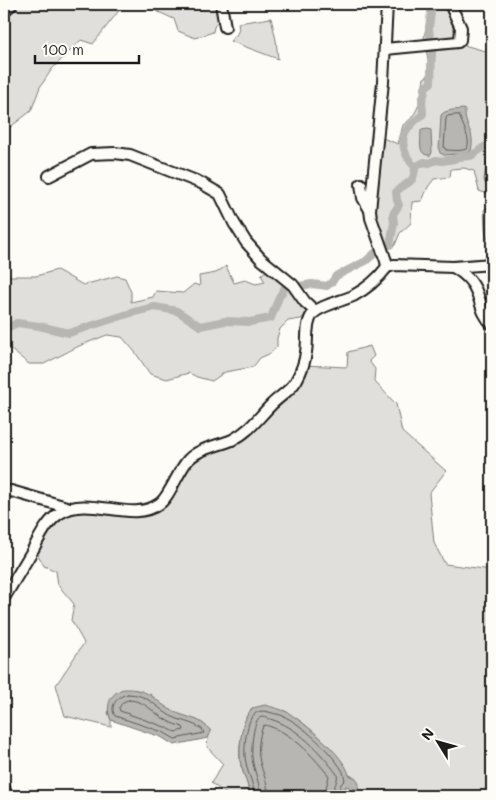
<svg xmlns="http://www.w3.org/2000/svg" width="496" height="800" font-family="Mali,sans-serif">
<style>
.green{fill:#e0dfdb;stroke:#7e7e7c}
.water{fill:#b7b6b2;stroke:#797876}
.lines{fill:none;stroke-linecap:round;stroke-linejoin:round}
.shore{stroke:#5a5a58;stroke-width:1}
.canal{stroke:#b7b6b2;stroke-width:8}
.minor-casing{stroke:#1c1c1c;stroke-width:14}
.minor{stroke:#fdfcf7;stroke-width:10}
</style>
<rect width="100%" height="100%" fill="#fdfcf7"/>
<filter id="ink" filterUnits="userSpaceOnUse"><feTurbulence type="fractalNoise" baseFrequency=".02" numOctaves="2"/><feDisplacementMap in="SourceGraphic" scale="10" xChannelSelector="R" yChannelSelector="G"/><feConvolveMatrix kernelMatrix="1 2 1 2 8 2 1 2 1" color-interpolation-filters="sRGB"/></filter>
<g filter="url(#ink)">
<g class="green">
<path d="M 20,4 L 124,4 L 93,44 L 81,40 L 52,69 L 40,87 L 31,111 L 4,132 L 4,20 Z"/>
<path d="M 141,4 L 215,4 L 218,21 L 214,27 L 213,32 L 195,38 L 178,31 L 174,19 Z"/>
<path d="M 430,4 L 443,4 L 451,20 L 455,32 L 457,43 L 492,53 L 492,248 C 484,237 485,223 484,210 L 490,204 L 491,195 L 479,191 L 474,171 L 464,168 L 451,169 L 450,177 L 434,179 L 428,187 L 422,201 L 412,202 L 411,223 L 400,233 L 395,245 L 386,249 L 374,214 L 380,137 L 398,144 L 403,125 C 420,114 421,97 424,78 L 428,76 L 428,60 L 426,49 L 430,48 L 424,38 Z"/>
<path d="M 271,18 L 276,40 L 278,59 L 230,41 C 237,35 240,32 238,23 Z"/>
<path d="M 226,266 L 234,283 L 245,280 L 256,284 L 265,282 L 261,275 L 268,269 L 286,282 L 310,312 L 301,319 L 288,321 L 280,329 L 277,338 L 277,347 L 271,353 L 260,358 L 253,367 L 225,372 L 212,381 L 197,377 L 189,373 L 167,379 L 150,374 L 135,352 L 122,337 L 107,335 L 79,346 L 44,364 L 29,364 L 10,349 L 4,351 L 4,276 L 36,276 L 57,270 L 83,285 L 117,276 L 125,278 L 131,292 L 131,302 L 153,297 L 156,291 L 183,293 L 194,284 L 200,286 L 199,276 L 216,273 Z"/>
<path d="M 370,346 L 374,356 L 369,361 L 375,369 L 374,381 L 396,404 L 402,432 L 446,471 L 429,493 L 434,543 L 445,564 L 492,570 L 492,796 L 348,796 L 344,790 L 346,786 L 356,778 L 349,775 L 323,740 L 303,723 L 285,711 L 247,715 C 242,730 237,750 241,766 C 244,776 249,785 249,796 L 229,796 L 211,783 L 223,764 L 207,747 L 208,738 L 211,731 C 198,716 187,719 172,711 C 164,707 157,700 150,694 L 108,712 L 111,720 L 111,727 L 65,716 L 56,685 L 84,643 L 71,620 L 74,604 L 58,585 L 56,571 L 44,566 L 36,551 L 40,538 L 70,508 L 153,508 L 189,459 L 233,439 L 272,404 L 303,365 L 347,367 L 348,352 Z"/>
</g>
<g class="water">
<path d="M 464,109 L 465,111 C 464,128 476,130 471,151 L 468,153 L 444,155 L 440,153 L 439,150 L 441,115 C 446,109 457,110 464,109 Z"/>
<path d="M 428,129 L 431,130 L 431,132 L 432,152 L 431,155 C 417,157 421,140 421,130 Z"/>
<path d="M 490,150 L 492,150 L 492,189 L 486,185 L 484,180 L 488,153 Z"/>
<path d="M 127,689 C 151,689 155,702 173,711 C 188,719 198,716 211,731 L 208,738 L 174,745 L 161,737 L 111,720 C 106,710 108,696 119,691 C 121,689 125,689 127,689 Z"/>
<path d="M 265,705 C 272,707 280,709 287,712 C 304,722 345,756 349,775 L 356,778 L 359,784 L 358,790 L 346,786 L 344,790 L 348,796 L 249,796 C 249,785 244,776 241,765 C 238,753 241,716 253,708 C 256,707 261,706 265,705 Z"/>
</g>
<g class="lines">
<g class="shore">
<path d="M 459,115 C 461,122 472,141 467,148 C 463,152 451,150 446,150 L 444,147 L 446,118 L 448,116 Z"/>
<path d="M 128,694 C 147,694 155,706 169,715 C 179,721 192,722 202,729 L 204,733 L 175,739 L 163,732 L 115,716 C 109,706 117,696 128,694 Z"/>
<path d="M 129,700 C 145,700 154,714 168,721 C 172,724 178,725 183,727 L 184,730 L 175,732 L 165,727 L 120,711 L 119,708 C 122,703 123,701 129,700 Z"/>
<path d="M 254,796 C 254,782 248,776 246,763 C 243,752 246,728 251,718 C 256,710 264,710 272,713 C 275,714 279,714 283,716 C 302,724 331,752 342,770 C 344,773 344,777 345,780 L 341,784 L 339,790 L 342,796"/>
<path d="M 260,796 C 260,778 250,766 252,748 C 252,741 254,722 259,718 C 263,716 267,718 270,719 C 298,727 320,752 337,774 C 339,783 331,786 335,796"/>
<path d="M 268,796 C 268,781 263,775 260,762 C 257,751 259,736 263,726 L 265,725 C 292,732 312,755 329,776 L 326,788 L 327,796"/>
</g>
<g class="canal">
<path d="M 430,38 L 429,28 L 432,4"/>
<path d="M 415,167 L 424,162 L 429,163 L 436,160 L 442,161 L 454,159 L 458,157 L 471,156 L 484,147 L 492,145"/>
<path d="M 384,248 L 390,245 L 394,223 L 393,214 L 399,205 L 397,200 L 396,192 C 405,181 414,187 415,167 C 405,157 398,140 408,128 C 413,123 418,118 423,114 L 422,100 L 425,92 L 425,87 L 431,83 L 432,50"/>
<path d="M 299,286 L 312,284 L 327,286 L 332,282 L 336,276 L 366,261 L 375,253 L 380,250"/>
<path d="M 4,329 L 17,323 L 39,326 L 69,333 L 134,312 L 155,307 L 177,311 L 200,326 L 225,321 L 250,322 L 271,318 L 279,297 L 286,286 L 288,286"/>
</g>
<defs>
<g id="minor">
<path d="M 221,4 L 225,27"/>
<path d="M 4,11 L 12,4"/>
<path d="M 385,49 L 458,42 L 460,40 L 461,28 L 450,4"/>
<path d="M 49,176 L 91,154 L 115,153 L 130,155 L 201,183 L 220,194 L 234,223 L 246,242 L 261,259 L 293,285 L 305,302 L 315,311"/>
<path d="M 361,184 L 363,198 L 370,210"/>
<path d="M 387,267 L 394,265 L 453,267 L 492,264"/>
<path d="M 453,267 C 460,271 466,275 471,282 C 482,296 478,310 492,324"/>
<path d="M 4,493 L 11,491 L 70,508"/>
<path d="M 4,598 C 13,583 22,568 31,553 C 39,539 46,522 60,513 C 89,494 131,524 159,504 C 169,498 178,471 188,460 C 199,448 218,446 232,440 C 249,432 259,417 272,404 C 280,396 290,391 296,381 C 301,372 305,362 306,352 C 308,341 305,325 312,315 C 318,306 342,301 353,296 C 366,289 378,279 387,267 L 386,261 L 371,218 L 370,210 L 383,82 L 387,4"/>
<path d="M 4,787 L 6,796"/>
</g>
</defs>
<use href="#minor" class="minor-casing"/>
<use href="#minor" class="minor"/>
</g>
</g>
<rect width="496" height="800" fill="none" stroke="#fdfcf7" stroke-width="20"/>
<rect x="10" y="10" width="476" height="780" fill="none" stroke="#1c1c1c" stroke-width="2" filter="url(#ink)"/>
<g transform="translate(438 742) rotate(307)" stroke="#fdfcf7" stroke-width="4" paint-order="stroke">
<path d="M0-4L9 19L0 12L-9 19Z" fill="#1c1c1c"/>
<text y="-8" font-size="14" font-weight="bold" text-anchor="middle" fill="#1c1c1c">N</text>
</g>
<path d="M35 55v8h104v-8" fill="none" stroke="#1c1c1c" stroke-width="2.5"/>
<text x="42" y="55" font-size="15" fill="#1c1c1c" stroke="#fdfcf7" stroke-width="4" paint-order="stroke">100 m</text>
</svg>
